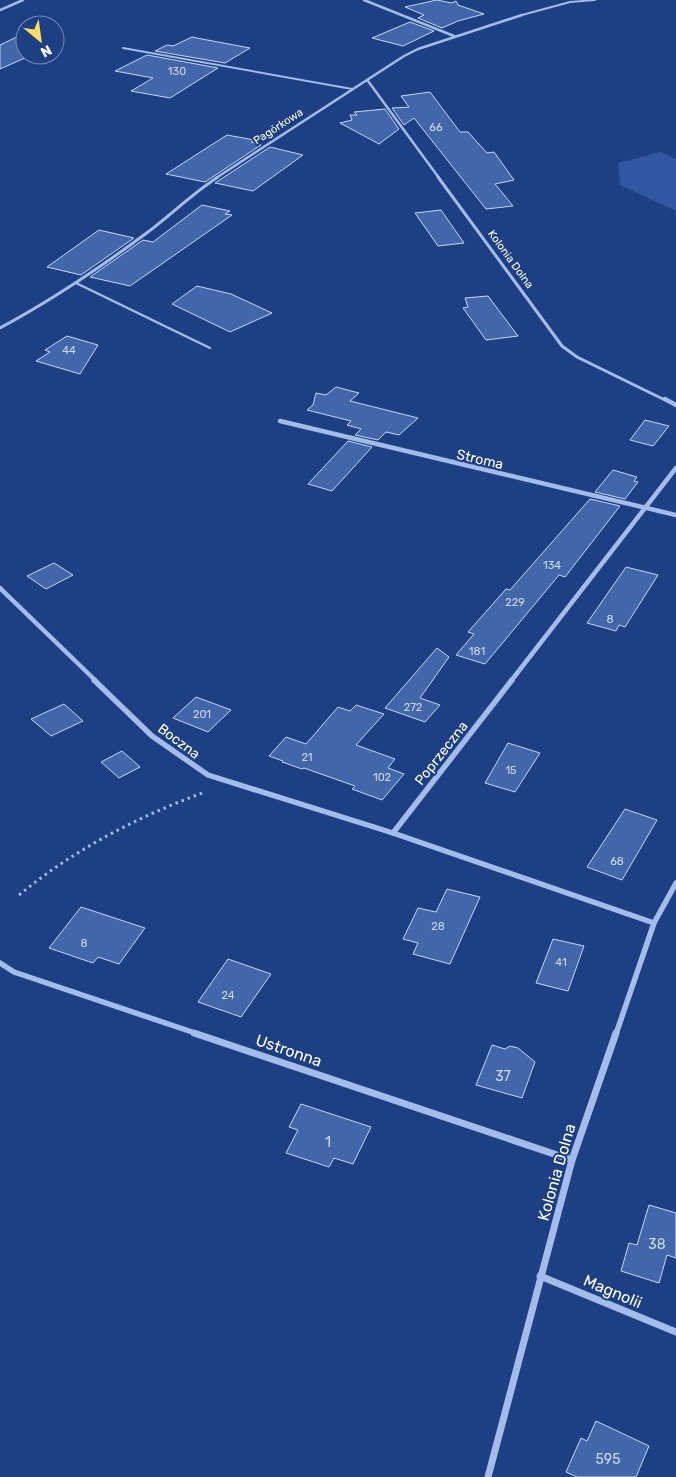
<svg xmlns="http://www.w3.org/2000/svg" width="676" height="1477" font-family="Rubik,sans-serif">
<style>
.green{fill:#3057a1}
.building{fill:#4166aa;stroke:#c7d8f7}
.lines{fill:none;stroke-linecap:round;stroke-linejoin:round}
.path{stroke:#a3bcea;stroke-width:3;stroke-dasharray:2.5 4;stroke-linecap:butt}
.lane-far1{stroke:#a3bcea;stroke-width:2}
.lane{stroke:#a3bcea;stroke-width:2.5}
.street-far4{stroke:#a3bcea;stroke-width:2.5}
.street-far3{stroke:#a3bcea;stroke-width:3}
.street-far2{stroke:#a3bcea;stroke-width:4.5}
.street-far1{stroke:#a3bcea;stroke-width:5.5}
.street{stroke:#a3bcea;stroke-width:7}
.labels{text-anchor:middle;stroke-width:4;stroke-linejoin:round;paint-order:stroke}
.number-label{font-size:11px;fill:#d0d9ea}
.far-street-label{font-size:11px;fill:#fff;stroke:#1d3f83}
.street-label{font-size:14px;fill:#fff;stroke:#1d3f83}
.near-number-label{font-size:14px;fill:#d0d9ea}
.near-street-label{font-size:16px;fill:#fff;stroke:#1d3f83}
</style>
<rect width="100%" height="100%" fill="#1d3f83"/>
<path class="green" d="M 661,152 L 676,159 L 676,211 L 620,185 L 618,163 Z"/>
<g class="building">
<path d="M 437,0 L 452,3 L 456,1 L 458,5 L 484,14 L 458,21 L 442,28 L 418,18 L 424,15 L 405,7 Z"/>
<path d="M 410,22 L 434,31 L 403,46 L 372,38 Z"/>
<path d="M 25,33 L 25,58 L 0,69 L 0,45 Z"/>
<path d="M 192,37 L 202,39 L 250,48 L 225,63 L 155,51 L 167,45 L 173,46 Z"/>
<path d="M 147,55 L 218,68 L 170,98 L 131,91 L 153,78 L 115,71 Z"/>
<path d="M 430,92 L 460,132 L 468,132 L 487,153 L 494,152 L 514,180 L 495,184 L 513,206 L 486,209 L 414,118 L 404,125 L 392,108 L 409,107 L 401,96 Z"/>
<path d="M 385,109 L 399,129 L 379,144 L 340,123 L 352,120 L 350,115 L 357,115 L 354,112 Z"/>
<path d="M 227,135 L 254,140 L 251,142 L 261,145 L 205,182 L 166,174 Z"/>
<path d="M 270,147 L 303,155 L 253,191 L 215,183 Z"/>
<path d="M 202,205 L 230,211 L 225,214 L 232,215 L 130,286 L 90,277 L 143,240 L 153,242 Z"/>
<path d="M 441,210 L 464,243 L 438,246 L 415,213 Z"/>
<path d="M 99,230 L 134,238 L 81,275 L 47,267 Z"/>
<path d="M 197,286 L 231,294 L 272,313 L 230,332 L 172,304 Z"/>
<path d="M 488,296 L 518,336 L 486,340 L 463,308 L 468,307 L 465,298 Z"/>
<path d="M 67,336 L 98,345 L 80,374 L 36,361 L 50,352 L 45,350 Z"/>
<path d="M 336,387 L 359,393 L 350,401 L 418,418 L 399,435 L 386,432 L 378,440 L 355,435 L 361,429 L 347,425 L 351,421 L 307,410 L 313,405 L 316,393 L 326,395 Z"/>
<path d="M 645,420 L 669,426 L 653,446 L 630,440 Z"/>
<path d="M 348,441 L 372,447 L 332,491 L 308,484 Z"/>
<path d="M 613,470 L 637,477 L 634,481 L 638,482 L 625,499 L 595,492 Z"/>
<path d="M 590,499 L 620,506 L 565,577 L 559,575 L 485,664 L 456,655 L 474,634 L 468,632 L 506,589 L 510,590 Z"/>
<path d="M 54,563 L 73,575 L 46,589 L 27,576 Z"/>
<path d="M 626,567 L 658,575 L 625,627 L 619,625 L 616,631 L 587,623 Z"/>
<path d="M 437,648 L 449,657 L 420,698 L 440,705 L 425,722 L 385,708 Z"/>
<path d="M 196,697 L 231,710 L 208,732 L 173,718 Z"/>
<path d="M 64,704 L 83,721 L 51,736 L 31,719 Z"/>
<path d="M 356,705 L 384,714 L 356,745 L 395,759 L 388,768 L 404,774 L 382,800 L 352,789 L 355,786 L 304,768 L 302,769 L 282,762 L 283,761 L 269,756 L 286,737 L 306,744 L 338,707 L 350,711 Z"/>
<path d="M 508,743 L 540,753 L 515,792 L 485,783 Z"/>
<path d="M 122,751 L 140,767 L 119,778 L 101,762 Z"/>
<path d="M 625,809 L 657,820 L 622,880 L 587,867 Z"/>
<path d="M 447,889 L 480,897 L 450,964 L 413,954 L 418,943 L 403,939 L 418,908 L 436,912 Z"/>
<path d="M 81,907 L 145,928 L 119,964 L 98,957 L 93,963 L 49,948 Z"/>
<path d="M 553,939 L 584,946 L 568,991 L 536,983 Z"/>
<path d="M 228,959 L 271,974 L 241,1017 L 198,1002 Z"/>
<path d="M 492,1045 L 505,1049 L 510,1046 L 518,1048 L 535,1062 L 522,1098 L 476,1085 Z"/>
<path d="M 301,1104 L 371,1127 L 353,1164 L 334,1158 L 329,1167 L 286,1153 L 298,1130 L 289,1127 Z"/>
<path d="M 649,1205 L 676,1213 L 676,1258 L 667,1255 L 659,1283 L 621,1271 L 629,1243 L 637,1245 Z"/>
<path d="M 596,1421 L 649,1446 L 636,1477 L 577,1477 L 566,1472 L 581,1438 L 587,1441 Z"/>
</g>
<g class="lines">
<path class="path" d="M 19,895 C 75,849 137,817 205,792"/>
<g class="lane-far1">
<path d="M 522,15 L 570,2 L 595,0"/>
<path d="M 123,48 L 352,89"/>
</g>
<path class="lane" d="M 76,283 L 210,348"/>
<g class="street-far4">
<path d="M 364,0 L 454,36"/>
<path d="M 0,10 L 23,0"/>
<path d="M 368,81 L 439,178"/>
<path d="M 216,178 L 404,56 L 418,49 L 522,15"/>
</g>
<g class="street-far3">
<path d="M 438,177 L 562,346 L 577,357 L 667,401"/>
<path d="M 0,328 C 52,300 101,267 148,232 C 172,214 193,193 218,177"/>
</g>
<g class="street-far2">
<path d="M 665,399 L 676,405"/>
<path d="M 280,421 L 676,515"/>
<path d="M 0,588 L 96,681"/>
<path d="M 511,681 L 676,468"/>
</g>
<g class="street-far1">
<path d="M 94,680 L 152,736 L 208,775 L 393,833"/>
<path d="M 512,680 L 393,833 L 654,923"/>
<path d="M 0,963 L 14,972 L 198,1034"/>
<path d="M 616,1034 L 654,923 L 676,883"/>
</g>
<g class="street">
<path d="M 194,1033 L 572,1160"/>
<path d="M 540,1276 L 676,1332"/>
<path d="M 488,1477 L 572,1160 L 616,1033"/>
</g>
</g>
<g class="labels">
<g class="number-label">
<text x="177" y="75">130</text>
<text x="436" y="131">66</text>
<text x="69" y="354">44</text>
<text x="552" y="569">134</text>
<text x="515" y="606">229</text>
<text x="610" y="623">8</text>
<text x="477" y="655">181</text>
<text x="413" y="711">272</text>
<text x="202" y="718">201</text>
<text x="307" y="761">21</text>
<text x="511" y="774">15</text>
<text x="382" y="781">102</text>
<text x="617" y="865">68</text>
<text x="438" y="930">28</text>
<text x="84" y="947">8</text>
<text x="561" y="966">41</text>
<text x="228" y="999">24</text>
</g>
<g class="far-street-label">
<text transform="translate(278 126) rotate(-33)" y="4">Pagórkowa</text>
<text transform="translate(511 259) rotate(54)" y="4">Kolonia Dolna</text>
</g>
<g class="street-label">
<text transform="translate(480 459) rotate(13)" y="5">Stroma</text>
<text transform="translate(179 741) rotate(37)" y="5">Boczna</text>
<text transform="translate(441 753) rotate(-52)" y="5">Poprzeczna</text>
</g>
<g class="near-number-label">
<text x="503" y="1081">37</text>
<text x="328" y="1147">1</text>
<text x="657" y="1249">38</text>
<text x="608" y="1464">595</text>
</g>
<g class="near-street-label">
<text transform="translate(289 1050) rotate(19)" y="6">Ustronna</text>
<text transform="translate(556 1172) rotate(-74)" y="6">Kolonia Dolna</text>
<text transform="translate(613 1291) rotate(23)" y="6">Magnolii</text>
</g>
</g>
<g transform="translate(40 40) rotate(151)"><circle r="24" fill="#1d3f83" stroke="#778cb5"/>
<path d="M0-4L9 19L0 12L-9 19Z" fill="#fadd61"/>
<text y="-8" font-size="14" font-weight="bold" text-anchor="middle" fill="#ffffff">N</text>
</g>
</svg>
